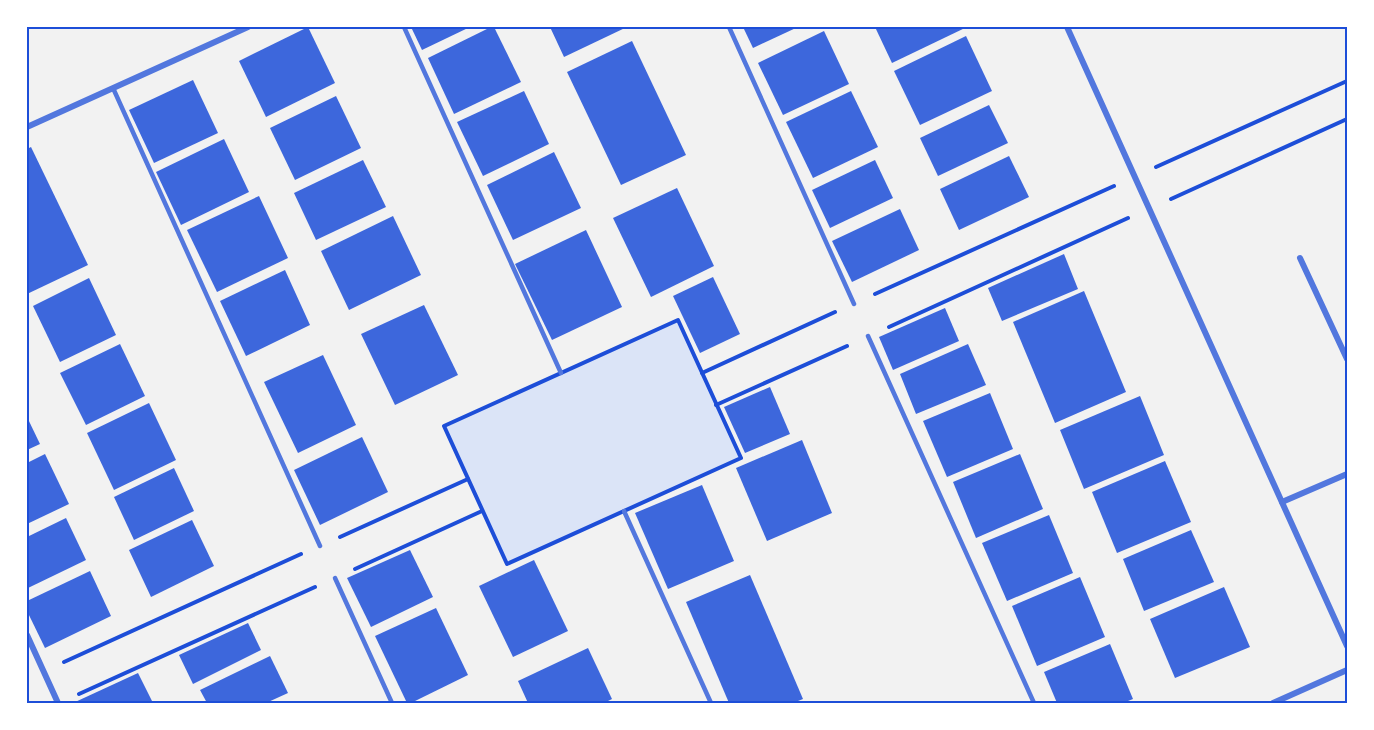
<svg xmlns="http://www.w3.org/2000/svg" width="1374" height="730" font-family="'Nunito Sans',sans-serif">
<style>
.green{fill:#dbe4f7}
.building{fill:#3d67dc}
.lines{fill:none;stroke-linecap:round;stroke-linejoin:round}
.path{stroke:#1d4ed8;stroke-width:4}
.service{stroke:#5277de;stroke-width:4.5}
.minor{stroke:#5277de;stroke-width:6}
.neatline{fill:none;stroke:#1d4ed8;stroke-width:2}
</style>
<rect width="100%" height="100%" fill="#f2f2f2"/>
<path class="green" d="M 678,320 L 741,458 L 507,564 L 444,426 Z"/>
<g class="building">
<path d="M 308,27 L 335,83 L 266,117 L 239,61 Z"/>
<path d="M 411,27 L 470,27 L 422,50 Z"/>
<path d="M 491,27 L 494,27 L 521,82 L 454,114 L 428,58 Z"/>
<path d="M 550,27 L 627,27 L 564,57 Z"/>
<path d="M 743,27 L 798,27 L 753,48 Z"/>
<path d="M 875,27 L 967,27 L 892,63 Z"/>
<path d="M 824,31 L 849,84 L 783,115 L 758,63 Z"/>
<path d="M 966,36 L 992,91 L 920,125 L 894,71 Z"/>
<path d="M 632,41 L 686,155 L 621,185 L 567,72 Z"/>
<path d="M 193,80 L 218,133 L 154,163 L 129,110 Z"/>
<path d="M 524,91 L 549,144 L 483,176 L 457,122 Z"/>
<path d="M 851,91 L 878,147 L 813,178 L 786,122 Z"/>
<path d="M 336,96 L 361,148 L 295,180 L 270,128 Z"/>
<path d="M 989,105 L 1008,143 L 938,176 L 920,138 Z"/>
<path d="M 224,139 L 249,192 L 181,225 L 156,172 Z"/>
<path d="M 31,147 L 88,265 L 27,294 L 27,149 Z"/>
<path d="M 554,152 L 581,208 L 513,240 L 487,185 Z"/>
<path d="M 1009,156 L 1029,197 L 959,230 L 940,189 Z"/>
<path d="M 363,160 L 386,207 L 316,240 L 294,193 Z"/>
<path d="M 875,160 L 893,198 L 830,228 L 812,190 Z"/>
<path d="M 677,188 L 714,266 L 651,297 L 613,218 Z"/>
<path d="M 259,196 L 288,258 L 217,292 L 187,230 Z"/>
<path d="M 900,209 L 919,250 L 852,282 L 832,241 Z"/>
<path d="M 393,216 L 421,275 L 349,310 L 321,251 Z"/>
<path d="M 586,230 L 622,307 L 552,340 L 515,264 Z"/>
<path d="M 1064,254 L 1078,289 L 1002,321 L 988,288 Z"/>
<path d="M 285,270 L 310,325 L 246,356 L 220,301 Z"/>
<path d="M 713,277 L 740,334 L 700,353 L 673,296 Z"/>
<path d="M 89,278 L 116,335 L 60,362 L 33,306 Z"/>
<path d="M 1084,291 L 1126,392 L 1055,423 L 1013,322 Z"/>
<path d="M 424,305 L 458,375 L 395,405 L 361,334 Z"/>
<path d="M 945,308 L 959,341 L 893,370 L 879,337 Z"/>
<path d="M 120,344 L 145,396 L 86,425 L 60,373 Z"/>
<path d="M 968,344 L 986,385 L 916,414 L 900,374 Z"/>
<path d="M 323,355 L 356,425 L 298,453 L 264,382 Z"/>
<path d="M 770,387 L 790,434 L 745,453 L 724,407 Z"/>
<path d="M 990,393 L 1013,449 L 947,477 L 923,421 Z"/>
<path d="M 1140,396 L 1164,455 L 1084,489 L 1060,430 Z"/>
<path d="M 149,403 L 176,460 L 114,490 L 87,433 Z"/>
<path d="M 27,417 L 40,444 L 27,450 Z"/>
<path d="M 362,437 L 388,492 L 320,525 L 294,470 Z"/>
<path d="M 802,440 L 832,513 L 767,541 L 736,468 Z"/>
<path d="M 45,454 L 69,504 L 27,524 L 27,463 Z"/>
<path d="M 1020,454 L 1043,509 L 976,538 L 953,482 Z"/>
<path d="M 1165,461 L 1191,522 L 1117,553 L 1092,492 Z"/>
<path d="M 174,468 L 194,511 L 134,540 L 114,497 Z"/>
<path d="M 702,485 L 734,561 L 668,589 L 635,513 Z"/>
<path d="M 1049,515 L 1073,573 L 1007,601 L 982,543 Z"/>
<path d="M 66,518 L 86,560 L 28,588 L 27,537 Z"/>
<path d="M 192,520 L 214,566 L 151,597 L 129,550 Z"/>
<path d="M 1191,530 L 1214,582 L 1144,611 L 1123,559 Z"/>
<path d="M 410,550 L 433,597 L 371,627 L 347,578 Z"/>
<path d="M 534,560 L 568,631 L 513,657 L 479,586 Z"/>
<path d="M 90,571 L 111,616 L 45,648 L 27,611 L 27,601 Z"/>
<path d="M 750,575 L 803,699 L 793,703 L 729,703 L 686,602 Z"/>
<path d="M 1080,577 L 1105,637 L 1037,666 L 1012,606 Z"/>
<path d="M 1224,587 L 1250,647 L 1175,678 L 1150,619 Z"/>
<path d="M 436,608 L 468,675 L 411,703 L 407,703 L 375,636 Z"/>
<path d="M 248,623 L 261,650 L 193,684 L 179,655 Z"/>
<path d="M 1110,644 L 1133,699 L 1123,703 L 1057,703 L 1044,672 Z"/>
<path d="M 588,648 L 612,699 L 604,703 L 528,703 L 518,681 Z"/>
<path d="M 270,656 L 288,693 L 266,703 L 207,703 L 200,690 Z"/>
<path d="M 138,673 L 153,703 L 73,703 Z"/>
</g>
<g class="lines">
<g class="path">
<path d="M 1156,167 L 1347,81"/>
<path d="M 1171,199 L 1347,119"/>
<path d="M 875,294 L 1114,186"/>
<path d="M 678,320 L 741,458 L 507,564 L 444,426 Z"/>
<path d="M 889,327 L 1128,218"/>
<path d="M 702,373 L 835,312"/>
<path d="M 716,405 L 847,346"/>
<path d="M 340,537 L 468,479"/>
<path d="M 355,569 L 482,511"/>
<path d="M 64,662 L 301,554"/>
<path d="M 79,694 L 315,587"/>
</g>
<g class="service">
<path d="M 404,27 L 561,373"/>
<path d="M 729,27 L 854,304"/>
<path d="M 113,88 L 320,546"/>
<path d="M 868,336 L 1034,703"/>
<path d="M 624,511 L 711,703"/>
<path d="M 335,578 L 392,703"/>
</g>
<g class="minor">
<path d="M 1067,27 L 1347,646"/>
<path d="M 27,127 L 248,27"/>
<path d="M 1300,258 L 1347,359"/>
<path d="M 1282,502 L 1347,474"/>
<path d="M 27,635 L 58,703"/>
<path d="M 1273,703 L 1347,670"/>
</g>
</g>
<rect width="1374" height="730" fill="none" stroke="#ffffff" stroke-width="57"/>
<rect x="28" y="28" width="1318" height="674" class="neatline"/>
</svg>
